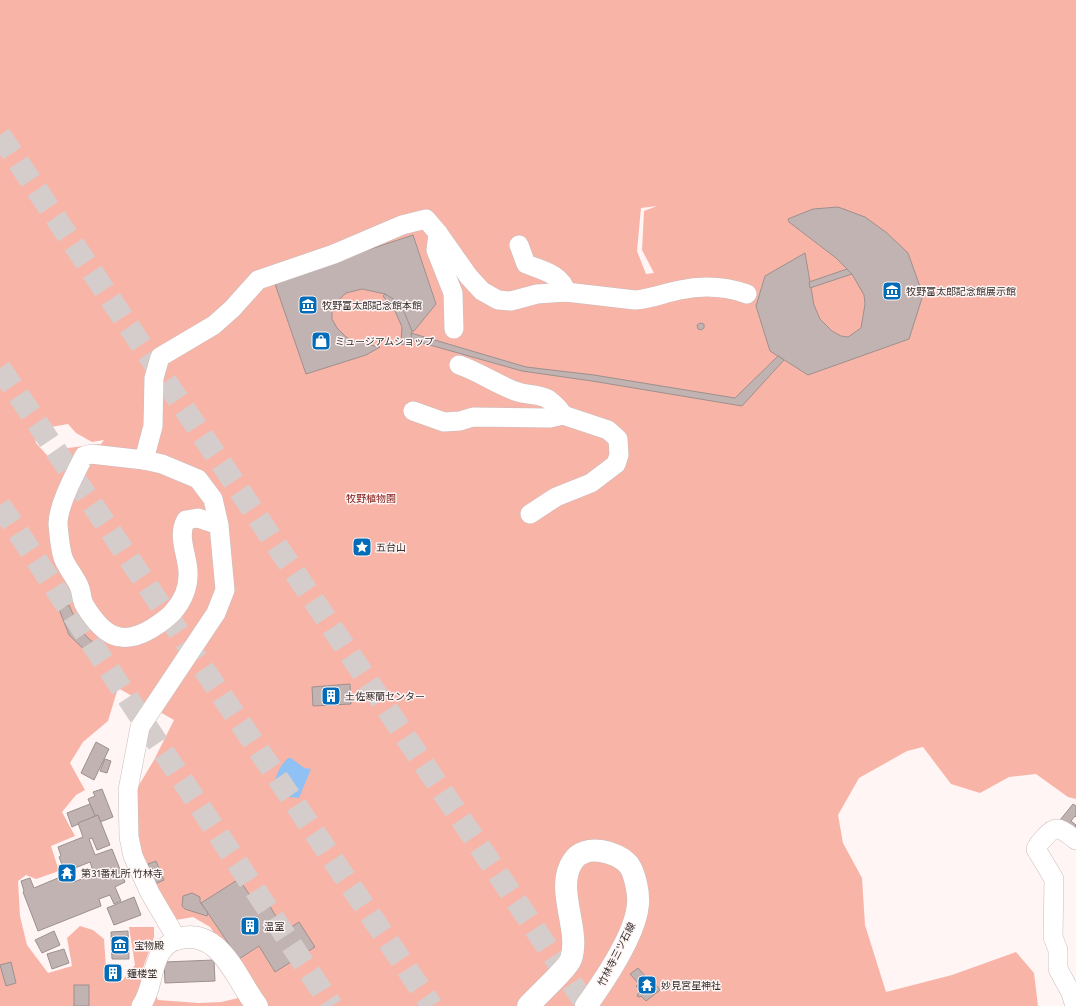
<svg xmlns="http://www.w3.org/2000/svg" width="1076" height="1006" font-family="Figtree,'Noto Sans JP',sans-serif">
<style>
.green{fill:#f9b4a8;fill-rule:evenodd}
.water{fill:#8fc1f4}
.building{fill:#c1b3b1;stroke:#9d908e}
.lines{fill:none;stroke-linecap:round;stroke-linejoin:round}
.major-tunnel{stroke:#d5cdcc;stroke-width:22;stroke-dasharray:22 11;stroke-linecap:butt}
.highway-tunnel{stroke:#d5cdcc;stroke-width:22;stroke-dasharray:22 11;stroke-linecap:butt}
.minor-casing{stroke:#c9bcba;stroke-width:20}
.major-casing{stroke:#c9bcba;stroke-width:23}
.minor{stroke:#fff;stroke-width:19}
.major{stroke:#fff;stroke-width:22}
.labels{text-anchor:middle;stroke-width:3;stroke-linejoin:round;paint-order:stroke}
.poi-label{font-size:10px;fill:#332e2d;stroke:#fef5f4;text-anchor:start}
.park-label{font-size:10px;fill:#7e130d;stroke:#fef5f4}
.street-label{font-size:10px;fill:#332e2d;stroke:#fef5f4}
</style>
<rect width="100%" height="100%" fill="#fef5f4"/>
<path class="green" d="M 0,0 L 1076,0 L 1076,799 L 1068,797 L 1036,774 L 1009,777 L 980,793 L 951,784 L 923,747 L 907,751 L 859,778 L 838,815 L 843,843 L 862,878 L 865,925 L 886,992 L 952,975 L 1016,952 L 1034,973 L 1038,1006 L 0,1006 ZM 657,206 L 644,211 L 642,250 L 654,273 L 646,274 L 637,251 L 641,208 ZM 68,424 L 76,433 L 92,442 L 104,440 L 101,444 L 59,449 L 54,463 L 36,443 L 34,430 ZM 118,688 L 174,720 L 154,760 L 136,790 L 131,835 L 157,891 L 176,920 L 193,917 L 210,927 L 256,994 L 221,1002 L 199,1003 L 158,1000 C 153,988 151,979 143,968 L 154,937 L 154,927 L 129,927 L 135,965 L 122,981 L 107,982 L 104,939 L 93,930 L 80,926 L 67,938 L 72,966 L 48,973 L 27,945 L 20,916 L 18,881 L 26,875 L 36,879 L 59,871 L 51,846 L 75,836 L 62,812 L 76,795 L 85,790 L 70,763 L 83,742 L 108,721 Z"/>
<path class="water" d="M 288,758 L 291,758 L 304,768 L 311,769 L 299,798 L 282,796 L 275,792 C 273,779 279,767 288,758 Z"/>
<g class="building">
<path d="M 838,207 L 865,217 L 887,233 L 908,253 L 923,295 L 909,339 L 808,375 L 770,351 L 756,306 L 765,276 L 805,253 L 814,305 L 820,319 L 832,331 L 841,336 L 848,337 L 861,328 L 865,304 L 864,295 L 852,274 L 836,258 L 789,222 L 788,219 L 813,209 Z"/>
<path d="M 413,235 L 436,304 L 414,331 L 412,331 L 400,306 L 385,294 L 362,289 L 346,293 L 332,306 L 332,319 L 337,328 L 346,337 L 356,342 L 380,347 L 366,355 L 306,374 L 274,281 Z"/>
<path d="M 847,269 L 852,274 L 810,288 L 809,282 Z"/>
<path d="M 385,294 L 395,300 L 405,314 L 412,331 L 411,346 L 401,344 L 402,327 L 395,311 L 383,296 Z"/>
<path d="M 700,323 L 704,324 L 704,328 L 701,330 L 698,329 L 697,325 Z"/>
<path d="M 411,333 L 526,367 L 594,375 L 735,398 L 778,356 L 784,360 L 742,406 L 592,381 L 522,371 L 412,340 Z"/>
<path d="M 69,605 L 78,626 L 87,637 L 97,646 L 90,655 L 69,635 L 59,609 Z"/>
<path d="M 350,684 L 351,704 L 313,706 L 312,687 Z"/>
<path d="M 96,742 L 109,749 L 94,780 L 81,773 Z"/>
<path d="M 105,759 L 111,761 L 107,773 L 100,771 Z"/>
<path d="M 102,789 L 113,817 L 100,822 L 98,815 L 95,816 L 88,799 L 95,796 L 93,792 Z"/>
<path d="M 90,804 L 95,816 L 72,827 L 67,813 Z"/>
<path d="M 1073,804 L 1076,806 L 1076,817 L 1075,816 L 1071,821 L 1076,825 L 1074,832 L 1060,820 Z"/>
<path d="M 98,815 L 110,845 L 97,850 L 92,838 L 89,839 L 95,855 L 112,849 L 125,882 L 115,887 L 121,901 L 114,904 L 110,895 L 99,899 L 101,906 L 38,931 L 23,892 L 24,891 L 21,881 L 30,878 L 34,888 L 70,873 L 74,882 L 94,874 L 90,862 L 65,872 L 59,857 L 61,856 L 58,847 L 83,837 L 78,823 Z"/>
<path d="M 156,861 L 164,880 L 155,884 L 148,864 Z"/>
<path d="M 239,879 L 257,906 L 266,900 L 285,931 L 299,922 L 315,947 L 275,972 L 259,946 L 239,959 L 201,903 Z"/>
<path d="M 192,893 L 200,897 L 200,902 L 208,913 L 207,916 L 185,909 L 182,906 L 183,896 Z"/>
<path d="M 134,897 L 141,915 L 114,925 L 107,908 Z"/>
<path d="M 54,931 L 60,945 L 42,953 L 35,940 Z"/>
<path d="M 128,931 L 129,959 L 112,959 L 111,932 Z"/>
<path d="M 64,949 L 69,963 L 52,969 L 47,954 Z"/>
<path d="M 214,960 L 215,981 L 165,983 L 164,962 Z"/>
<path d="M 11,962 L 16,983 L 6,986 L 0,965 Z"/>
<path d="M 108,967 L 119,967 L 119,978 L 108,979 Z"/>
<path d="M 638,968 L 645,976 L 643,977 L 645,979 L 647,978 L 651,983 L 653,981 L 660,990 L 646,1001 L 641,996 L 639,997 L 637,996 L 640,990 L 636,986 L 639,984 L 630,974 Z"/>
<rect x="74" y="985" width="15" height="21"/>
</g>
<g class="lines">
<g class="major-tunnel">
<path d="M 0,368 L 432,1006"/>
<path d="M 0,505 L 332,1006"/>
</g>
<path class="highway-tunnel" d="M 0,135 L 587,1006"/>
<defs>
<g id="minor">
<path d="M 438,233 L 469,277 L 482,291 L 498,300 L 511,301 L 537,294 L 566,292 L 635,300 C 651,299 664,293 680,290 C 703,285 724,286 747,294"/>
<path d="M 519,245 L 526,264 C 541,270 562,274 566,292"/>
<path d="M 459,365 C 480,372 497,385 518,392 C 527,395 539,394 548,399 C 553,403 560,409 563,415"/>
<path d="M 413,411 L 444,422 L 460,421 L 473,417 L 550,418 L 563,415 L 608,430 L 618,439 L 619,455 L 616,464 L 591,483 L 556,497 L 530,514"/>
<path d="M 144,460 L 153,426 L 154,378 L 160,357 L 214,325 L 232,309 L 258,280 L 334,254 L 402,225 L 426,219 L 438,233 L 436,250 L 453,293 L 454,329"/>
<path d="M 141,1006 C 157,983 148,952 177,939 L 150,893 L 133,856 L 129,837 L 128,790 L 140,727 L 216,613 L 225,590 L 219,525 L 213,499 L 198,479 L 162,464 L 144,460 L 91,454 L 84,456 C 75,474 58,505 58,524 C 59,534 60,551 64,560 C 68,569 75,577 79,586 C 82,592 81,600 85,606 C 103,635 120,647 151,629 C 159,624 167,619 173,612 C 183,601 189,586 188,571 C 187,554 177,536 186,520 L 198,518 L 219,525"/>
<path d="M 1075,1006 L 1071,993 L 1058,969 L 1058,950 L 1053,937 L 1054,879 L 1036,849 C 1038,844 1041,841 1045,837 C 1057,822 1063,831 1076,840"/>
</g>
<g id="major">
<path d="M 177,939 C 220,926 236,979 257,1006"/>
<path d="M 528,1006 C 536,997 568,968 571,959 C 581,929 554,888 573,861 C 585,843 617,851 629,865 C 635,874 639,893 638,904 C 636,934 604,981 586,1006"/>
</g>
</defs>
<use href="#minor" class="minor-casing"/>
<use href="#major" class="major-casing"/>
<use href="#minor" class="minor"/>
<use href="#major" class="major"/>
</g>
<defs>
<symbol id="museum-square" viewBox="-11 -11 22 22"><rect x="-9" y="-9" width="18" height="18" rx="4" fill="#026cb8" stroke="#fef5f4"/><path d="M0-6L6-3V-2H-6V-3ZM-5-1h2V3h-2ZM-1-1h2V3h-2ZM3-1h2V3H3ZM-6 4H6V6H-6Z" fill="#fff"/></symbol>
<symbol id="shop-square" viewBox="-11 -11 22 22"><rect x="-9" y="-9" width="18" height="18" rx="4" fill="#026cb8" stroke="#fef5f4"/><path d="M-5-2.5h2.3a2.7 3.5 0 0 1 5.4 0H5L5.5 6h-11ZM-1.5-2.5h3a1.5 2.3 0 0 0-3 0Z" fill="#fff"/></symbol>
<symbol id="sight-square" viewBox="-11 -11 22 22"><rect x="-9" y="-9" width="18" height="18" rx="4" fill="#026cb8" stroke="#fef5f4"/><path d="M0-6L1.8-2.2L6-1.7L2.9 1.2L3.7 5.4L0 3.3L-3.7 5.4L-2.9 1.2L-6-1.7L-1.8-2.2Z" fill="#fff"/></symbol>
<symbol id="building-square" viewBox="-11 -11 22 22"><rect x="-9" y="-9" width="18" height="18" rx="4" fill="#026cb8" stroke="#fef5f4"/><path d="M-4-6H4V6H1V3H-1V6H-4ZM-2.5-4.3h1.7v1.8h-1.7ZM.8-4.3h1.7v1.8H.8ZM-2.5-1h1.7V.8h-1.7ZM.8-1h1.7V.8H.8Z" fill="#fff"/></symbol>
<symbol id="temple-square" viewBox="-11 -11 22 22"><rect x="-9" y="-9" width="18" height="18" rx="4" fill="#026cb8" stroke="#fef5f4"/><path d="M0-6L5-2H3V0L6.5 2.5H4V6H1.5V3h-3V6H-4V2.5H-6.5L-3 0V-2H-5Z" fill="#fff"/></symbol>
</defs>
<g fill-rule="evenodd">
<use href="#museum-square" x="881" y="280" width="22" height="22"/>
<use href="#museum-square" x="297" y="294" width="22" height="22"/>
<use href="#shop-square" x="310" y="330" width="22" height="22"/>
<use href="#sight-square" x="351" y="536" width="22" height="22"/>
<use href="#building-square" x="320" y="685" width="22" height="22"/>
<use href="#temple-square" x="56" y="862" width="22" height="22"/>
<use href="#building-square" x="239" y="915" width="22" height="22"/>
<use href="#museum-square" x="109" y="934" width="22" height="22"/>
<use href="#building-square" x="102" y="962" width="22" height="22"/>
<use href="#temple-square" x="636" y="974" width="22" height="22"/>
</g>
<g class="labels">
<g class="poi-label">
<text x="906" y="295">牧野富太郎記念館展示館</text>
<text x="322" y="309">牧野富太郎記念館本館</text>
<text x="335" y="345">ミュージアムショップ</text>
<text x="376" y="551">五台山</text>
<text x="345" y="700">土佐寒蘭センター</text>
<text x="81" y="877">第31番札所 竹林寺</text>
<text x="264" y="930">温室</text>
<text x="134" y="949">宝物殿</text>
<text x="127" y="977">鐘楼堂</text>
<text x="661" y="989">妙見宮星神社</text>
</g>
<g class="park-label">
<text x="371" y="502">牧野植物園</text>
</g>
<g class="street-label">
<text transform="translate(616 954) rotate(-63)" y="4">竹林寺三ツ石線</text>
</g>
</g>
</svg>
